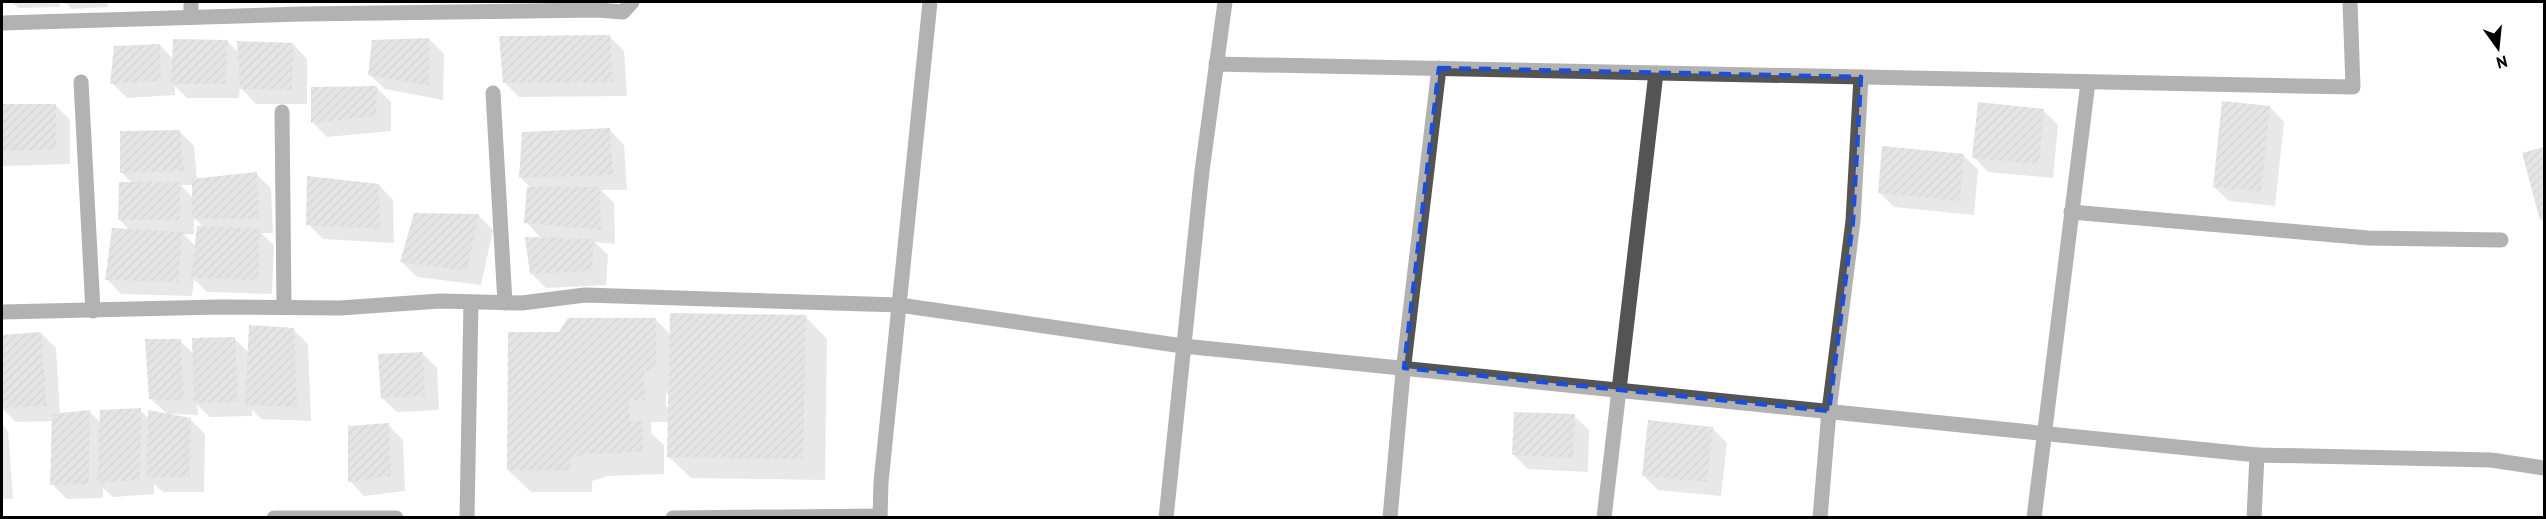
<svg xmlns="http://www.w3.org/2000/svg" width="2546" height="519" font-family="'PT Sans',sans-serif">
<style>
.shadow{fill:#0003;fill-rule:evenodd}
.building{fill:url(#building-hatch)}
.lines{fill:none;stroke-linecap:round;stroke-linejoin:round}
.minor{stroke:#545454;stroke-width:15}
.marked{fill:none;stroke:#1d4ed8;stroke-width:4.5;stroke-dasharray:12 8;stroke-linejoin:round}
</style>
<defs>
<pattern id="building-hatch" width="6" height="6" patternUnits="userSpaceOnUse" patternTransform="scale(1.5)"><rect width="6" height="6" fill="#c4c4c4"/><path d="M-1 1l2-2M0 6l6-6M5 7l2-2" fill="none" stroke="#a7a7a7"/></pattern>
</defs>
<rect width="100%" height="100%" fill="#fff"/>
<g class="shadow">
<path d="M 12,2 L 59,2 L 60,7 L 18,8 Z"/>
<path d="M 65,2 L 107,2 L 108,7 L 72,9 Z"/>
<path d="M 610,37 L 624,51 L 627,96 L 519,97 L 504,82 Z"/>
<path d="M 429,39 L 444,54 L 443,100 L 385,89 L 370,75 Z"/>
<path d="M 228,42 L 239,53 L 293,44 L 307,59 L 307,104 L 256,104 L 240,87 L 239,98 L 187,98 L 175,86 L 175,95 L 127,98 L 112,83 L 160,45 L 173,59 Z"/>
<path d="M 376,87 L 391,102 L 391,131 L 327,137 L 313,123 Z"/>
<path d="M 55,105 L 70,120 L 70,164 L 2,166 L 2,106 Z"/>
<path d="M 2270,107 L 2284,122 L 2275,206 L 2229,201 L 2214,187 Z"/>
<path d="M 2043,110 L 2058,125 L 2053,178 L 1988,172 L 1974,157 Z"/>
<path d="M 610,130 L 624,145 L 627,190 L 601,190 L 614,203 L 615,244 L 595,242 L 608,255 L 606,285 L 546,288 L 531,273 L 542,239 L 526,222 L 531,188 L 521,178 Z"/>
<path d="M 179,131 L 194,146 L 197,180 L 256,174 L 271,188 L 273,233 L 261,233 L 274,245 L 272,294 L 207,292 L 194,279 L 192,296 L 121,294 L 107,279 L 130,231 L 119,219 L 132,183 L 122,173 ZM 181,185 L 193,185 L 193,198 ZM 194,218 L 204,228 L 196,247 L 184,234 L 194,234 Z"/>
<path d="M 2544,149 L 2544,222 L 2541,219 L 2524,155 Z"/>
<path d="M 1964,156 L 1978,170 L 1974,215 L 1894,207 L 1879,192 Z"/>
<path d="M 379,185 L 393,200 L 394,243 L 323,239 L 308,224 Z"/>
<path d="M 478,215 L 493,230 L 481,285 L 417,277 L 402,262 Z"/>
<path d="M 805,316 L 827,339 L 825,480 L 691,478 L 668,456 L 669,422 L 651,422 L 651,433 L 664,445 L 664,474 L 607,476 L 592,481 L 592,492 L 531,492 L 508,470 L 560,334 L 655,319 L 671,335 ZM 669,393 L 669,407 L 666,407 L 666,394 Z"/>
<path d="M 294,330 L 308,344 L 311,421 L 261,419 L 252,410 L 252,416 L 210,417 L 197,405 L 198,415 L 169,414 L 169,416 L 190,419 L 205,434 L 204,492 L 163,492 L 154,484 L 154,494 L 113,497 L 103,488 L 103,498 L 67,499 L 52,484 L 53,421 L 16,422 L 2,408 L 2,336 L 41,333 L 56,348 L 60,414 L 90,412 L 101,423 L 140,410 L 149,419 L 168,415 L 151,399 L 180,341 L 194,354 L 234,338 L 249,353 Z"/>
<path d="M 422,353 L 437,368 L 439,410 L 397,412 L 382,398 Z"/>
<path d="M 1574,416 L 1589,430 L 1588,472 L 1528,469 L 1514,455 Z"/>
<path d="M 2,424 L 8,431 L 13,499 L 2,499 Z"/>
<path d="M 388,425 L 403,440 L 405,491 L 364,496 L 350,481 Z"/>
<path d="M 1712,428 L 1727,443 L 1721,496 L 1658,490 L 1643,475 Z"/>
</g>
<g class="building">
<path d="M 610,35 L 613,82 L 503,83 L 499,36 Z"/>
<path d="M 429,38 L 429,86 L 368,75 L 372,40 Z"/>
<path d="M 173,39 L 228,40 L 225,84 L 171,84 Z"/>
<path d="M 237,41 L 293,43 L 292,90 L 240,89 Z"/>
<path d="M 160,44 L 161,81 L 110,84 L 114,46 Z"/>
<path d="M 377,86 L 376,116 L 311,123 L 311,87 Z"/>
<path d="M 2222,101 L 2270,106 L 2261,192 L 2213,187 Z"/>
<path d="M 1978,102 L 2044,109 L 2039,164 L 1972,158 Z"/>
<path d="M 2,104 L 56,104 L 56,150 L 2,151 Z"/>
<path d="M 610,128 L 613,175 L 519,178 L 522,132 Z"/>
<path d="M 180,130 L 184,171 L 120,173 L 120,131 Z"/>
<path d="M 1882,146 L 1964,154 L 1960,201 L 1878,193 Z"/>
<path d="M 2544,147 L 2544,218 L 2540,220 L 2522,153 Z"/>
<path d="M 257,172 L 259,219 L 192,218 L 192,179 Z"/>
<path d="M 307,176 L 379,184 L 380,229 L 306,225 Z"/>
<path d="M 119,182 L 180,182 L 180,220 L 118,220 Z"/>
<path d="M 527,187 L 600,187 L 601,230 L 524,223 Z"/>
<path d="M 414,213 L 479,214 L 467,271 L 400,262 Z"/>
<path d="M 197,226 L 260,229 L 258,280 L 191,278 Z"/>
<path d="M 112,228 L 183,232 L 178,282 L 105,280 Z"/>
<path d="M 525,237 L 594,239 L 592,271 L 530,274 Z"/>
<path d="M 670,313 L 806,315 L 803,459 L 667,457 Z"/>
<path d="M 568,318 L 656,318 L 656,367 L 644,372 L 645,400 L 629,401 L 630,422 L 642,421 L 643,452 L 584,454 L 570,459 L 570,471 L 507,470 L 508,332 L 559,332 Z"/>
<path d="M 249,325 L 294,328 L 297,407 L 245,405 Z"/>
<path d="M 41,332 L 47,406 L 2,408 L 2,335 Z"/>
<path d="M 235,337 L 238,402 L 194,403 L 192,338 Z"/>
<path d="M 145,339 L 181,339 L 184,401 L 149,399 Z"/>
<path d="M 423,352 L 425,396 L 381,398 L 378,354 Z"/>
<path d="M 141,408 L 140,480 L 97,483 L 100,410 Z"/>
<path d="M 90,410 L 89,484 L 50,485 L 52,414 Z"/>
<path d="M 148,410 L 191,418 L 190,477 L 147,478 Z"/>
<path d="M 1514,412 L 1575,414 L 1573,458 L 1512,455 Z"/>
<path d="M 1648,420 L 1713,427 L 1707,482 L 1642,476 Z"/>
<path d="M 389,423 L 391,476 L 348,482 L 348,426 Z"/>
</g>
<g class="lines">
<g class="minor">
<path d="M 191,2 L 191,17"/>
<path d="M 2,23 L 302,14 L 598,10 L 623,12 L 632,2"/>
<path d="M 1216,64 L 2353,87 L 2350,2"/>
<path d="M 81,82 L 93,311"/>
<path d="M 493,93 L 505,303"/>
<path d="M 282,112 L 284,307"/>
<path d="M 2071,212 L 2368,238 L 2501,240"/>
<path d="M 2,312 L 219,307 L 340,308 L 440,301 L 522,303 L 585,295 L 899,305 L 1183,346 L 2257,455 L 2254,518"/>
<path d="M 2257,455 L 2491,460 L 2544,468"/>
<path d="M 274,518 L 396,518"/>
<path d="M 467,518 L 471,302"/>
<path d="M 673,518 L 880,516"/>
<path d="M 880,518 L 881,482 L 930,2"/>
<path d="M 1166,518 L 1202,171 L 1225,2"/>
<path d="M 1390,518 L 1403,372 L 1439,68"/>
<path d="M 1604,518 L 1656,73"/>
<path d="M 1820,518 L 1829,411 L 1853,221 L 1861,77"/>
<path d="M 2034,518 L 2088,82"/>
</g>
</g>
<path d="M0 0H2546V519H0ZM 1439,68 L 1861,77 L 1853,221 L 1829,411 L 1404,368 Z" fill="#fff" fill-opacity=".55" fill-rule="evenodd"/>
<path class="marked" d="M 1439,68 L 1861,77 L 1853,221 L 1829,411 L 1404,368 Z"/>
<rect width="2546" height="519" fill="none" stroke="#000000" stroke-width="6"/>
<g transform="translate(2498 48) rotate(165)" stroke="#ffffff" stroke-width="4.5" paint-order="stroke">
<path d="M0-4.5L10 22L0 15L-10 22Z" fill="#000000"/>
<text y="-9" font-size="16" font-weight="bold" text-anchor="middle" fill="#000000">N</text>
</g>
</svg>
